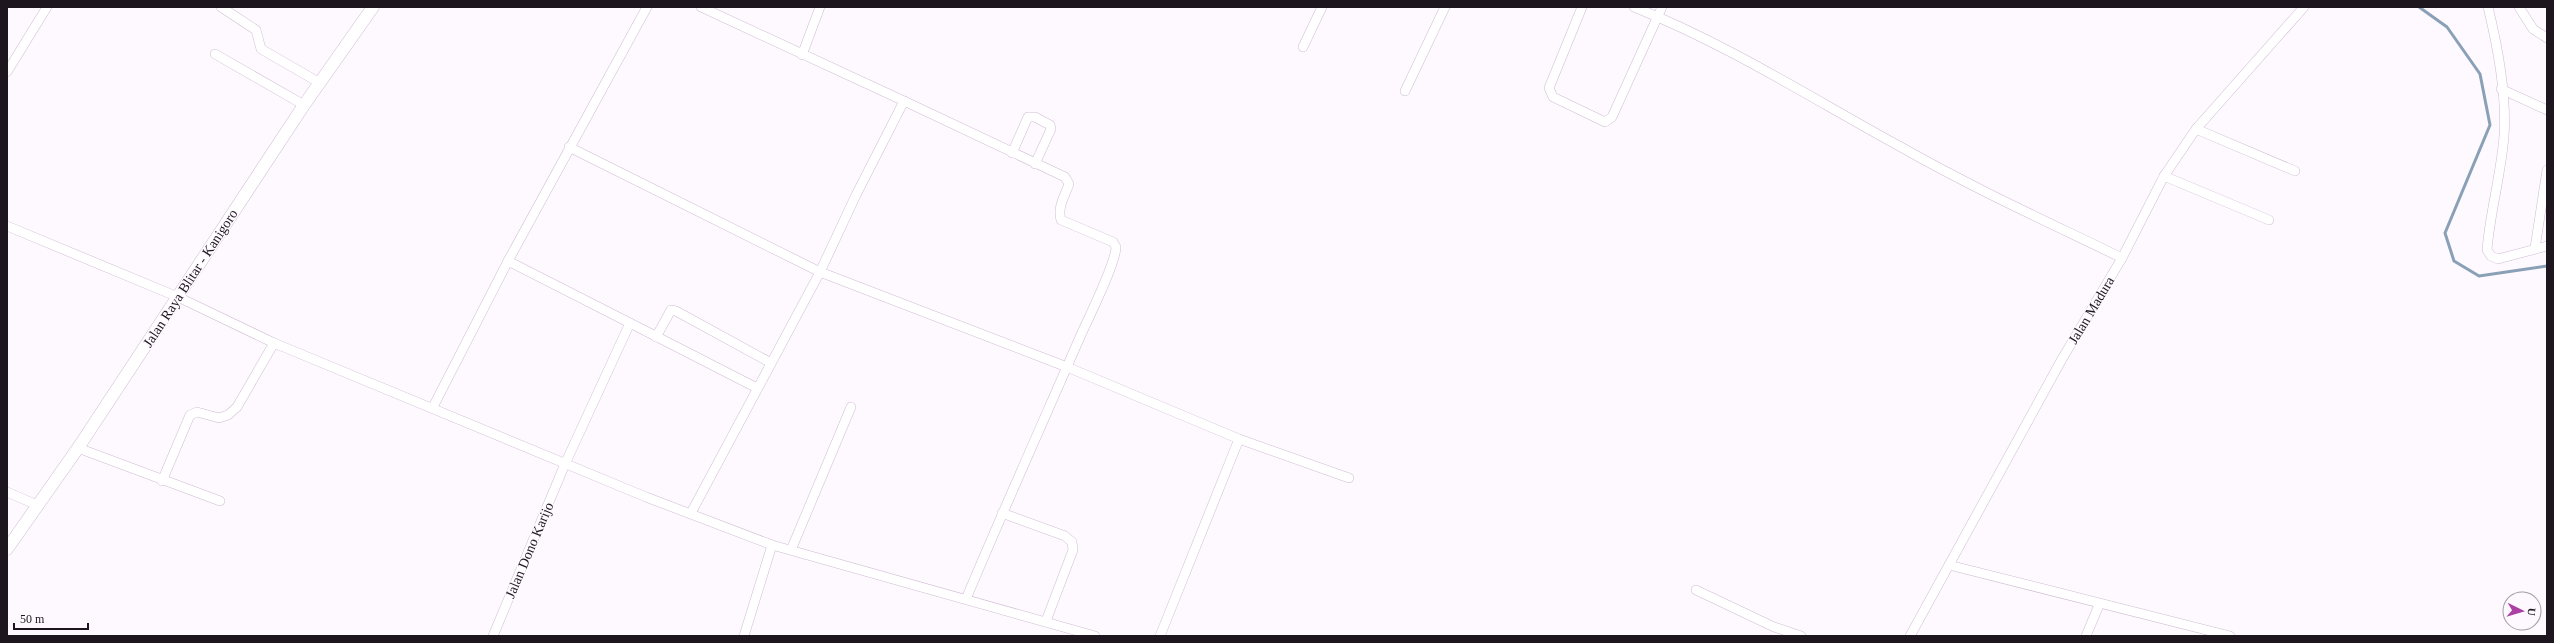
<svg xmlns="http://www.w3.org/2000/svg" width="2554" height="643" font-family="'Times New Roman',serif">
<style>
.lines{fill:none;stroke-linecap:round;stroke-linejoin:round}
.stream{stroke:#8aa0b6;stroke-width:3}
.minor-casing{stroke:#d0bcd4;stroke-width:10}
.secondary-casing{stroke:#d0bcd4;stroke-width:13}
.minor{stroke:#fff;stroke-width:9}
.secondary{stroke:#fff;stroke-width:12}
.labels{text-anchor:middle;stroke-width:3;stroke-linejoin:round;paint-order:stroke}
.street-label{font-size:14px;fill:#1e161f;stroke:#fdf9fe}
</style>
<rect width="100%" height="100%" fill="#fdf9fe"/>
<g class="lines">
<path class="stream" d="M 2419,7 L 2447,27 L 2480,74 L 2490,125 L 2445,233 L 2454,261 L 2479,276 L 2547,266"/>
<defs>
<g id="minor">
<path d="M 221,7 L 256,30 L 261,49 L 320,83"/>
<path d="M 1582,7 L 1549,88 L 1553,97 L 1605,122 L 1612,117 L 1662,7"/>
<path d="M 1634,7 C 1727,44 1813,99 1901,147 C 1973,188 2048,222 2122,258"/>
<path d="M 2488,7 C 2498,48 2507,94 2504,136 C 2501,175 2490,212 2487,250 L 2491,256 L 2498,259 L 2547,246"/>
<path d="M 2519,7 L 2533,29 L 2547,38"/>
<path d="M 1303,47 L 1322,7"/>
<path d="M 215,54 L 304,105"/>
<path d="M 802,55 L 820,7"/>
<path d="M 7,72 L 47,7"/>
<path d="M 2501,89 L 2547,110"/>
<path d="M 1405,91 L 1445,7"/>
<path d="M 904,101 L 1065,177 L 1069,184 C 1065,196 1057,207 1061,220 L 1113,242 L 1116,247 C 1116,263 1088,319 1080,337 C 1042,424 1003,511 966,599"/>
<path d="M 2196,129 L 2295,171"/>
<path d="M 569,147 L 820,272 L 1067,367 L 1239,439 L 1160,636"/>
<path d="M 1012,153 L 1028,117 L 1035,117 L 1050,125 L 1051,129 L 1035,164"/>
<path d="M 2164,176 L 2269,220"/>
<path d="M 7,226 L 178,297 L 274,343 L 646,497 L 772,545 L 1095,636"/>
<path d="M 2535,248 L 2547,170"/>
<path d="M 630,323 L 757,388"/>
<path d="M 656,337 L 671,310 L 676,311 L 771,363"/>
<path d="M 433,407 L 508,261 L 647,7"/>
<path d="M 1239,439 L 1349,478"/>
<path d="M 78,448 L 220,501"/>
<path d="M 162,481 L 190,415 L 197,412 L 219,418 L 228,415 L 237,407 L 274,343"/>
<path d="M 7,492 L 37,505"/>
<path d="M 691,513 L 820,272 L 856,195 L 904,101 L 701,7"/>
<path d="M 1002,513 L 1065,536 L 1072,542 L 1073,550 L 1046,621"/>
<path d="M 791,550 L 851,407"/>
<path d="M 1949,565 L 2230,636"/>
<path d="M 1696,590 L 1774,627 L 1801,636"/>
<path d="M 493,636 L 565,464 L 630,323 L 508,261"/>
<path d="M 744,636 L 772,545"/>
<path d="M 1910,636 L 2062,359 L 2122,258 L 2164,176 L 2196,129 L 2304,7"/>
<path d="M 2086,636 L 2099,605"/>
</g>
<path id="secondary" d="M 7,549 L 78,448 L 304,105 L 373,7"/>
</defs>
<use href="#minor" class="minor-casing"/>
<use href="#secondary" class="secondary-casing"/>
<use href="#minor" class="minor"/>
<use href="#secondary" class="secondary"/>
</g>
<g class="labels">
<g class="street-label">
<text transform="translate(190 278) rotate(-57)" y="5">Jalan Raya Blitar - Kanigoro</text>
<text transform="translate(2091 310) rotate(-59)" y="5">Jalan Madura</text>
<text transform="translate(529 550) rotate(-67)" y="5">Jalan Dono Karijo</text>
</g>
</g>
<rect width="2554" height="643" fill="none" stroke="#1e161f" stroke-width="16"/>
<g transform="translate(2522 611) rotate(95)"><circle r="19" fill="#fdf9fe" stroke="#a49ea5"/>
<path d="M0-3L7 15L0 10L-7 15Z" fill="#ab41a2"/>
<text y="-6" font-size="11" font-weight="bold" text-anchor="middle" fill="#1e161f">U</text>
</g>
<path d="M14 623v6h74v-6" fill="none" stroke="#1e161f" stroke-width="2"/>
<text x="20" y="623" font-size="12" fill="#1e161f" stroke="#fdf9fe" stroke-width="3" paint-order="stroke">50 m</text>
</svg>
